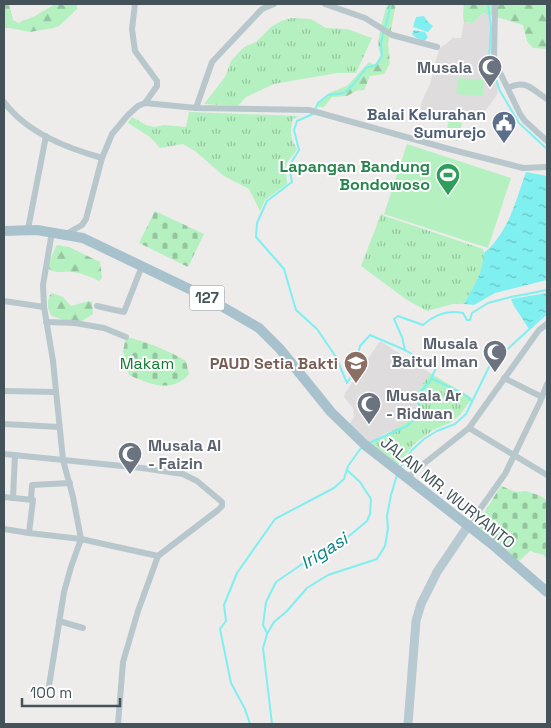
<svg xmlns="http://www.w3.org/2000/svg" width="551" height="728" font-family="'Space Grotesk',sans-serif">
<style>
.education{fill:#dfdcde}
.grass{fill:url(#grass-tufts)}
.forest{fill:url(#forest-firs)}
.cemetery{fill:url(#cemetery-stones)}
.garden{fill:#b5f0c0}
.water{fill:url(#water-ripples)}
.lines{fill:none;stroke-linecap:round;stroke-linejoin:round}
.stream{stroke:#7feff0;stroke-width:2}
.minor{stroke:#b8c7cc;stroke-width:6}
.secondary{stroke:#b7c9d1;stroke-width:9}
.primary{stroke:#a8c2cd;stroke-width:10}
.labels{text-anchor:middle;stroke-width:4;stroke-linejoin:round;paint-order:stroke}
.shield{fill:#fff;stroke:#7b878b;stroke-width:1}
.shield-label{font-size:15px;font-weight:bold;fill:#435359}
.worship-label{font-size:16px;font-weight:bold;fill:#5b616d;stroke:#fff;text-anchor:end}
.service-label{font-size:16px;font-weight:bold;fill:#4e5e75;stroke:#fff;text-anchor:end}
.leisure-label{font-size:16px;font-weight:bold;fill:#27864d;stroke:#fff;text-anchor:end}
.park-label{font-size:16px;fill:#117d31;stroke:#fff}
.education-label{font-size:16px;font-weight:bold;fill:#785e54;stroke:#fff;text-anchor:end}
.street-label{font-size:16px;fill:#435359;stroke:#fff}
.water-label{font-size:18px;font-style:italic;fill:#088384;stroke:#fff}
</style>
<defs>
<pattern id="grass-tufts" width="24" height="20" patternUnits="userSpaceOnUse" patternTransform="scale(1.25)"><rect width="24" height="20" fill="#b5f0c0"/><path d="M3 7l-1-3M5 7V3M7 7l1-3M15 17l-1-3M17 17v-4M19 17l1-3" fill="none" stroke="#95c59f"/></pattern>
<pattern id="forest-firs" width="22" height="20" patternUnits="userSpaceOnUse" patternTransform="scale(1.25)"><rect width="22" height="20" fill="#b5f0c0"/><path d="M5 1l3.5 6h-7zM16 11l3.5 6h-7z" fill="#95c59f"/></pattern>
<pattern id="cemetery-stones" width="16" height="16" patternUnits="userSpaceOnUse" patternTransform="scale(1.25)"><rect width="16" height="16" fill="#b5f0c0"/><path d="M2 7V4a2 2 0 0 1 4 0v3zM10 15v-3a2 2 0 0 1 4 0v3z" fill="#95c59f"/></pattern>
<pattern id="water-ripples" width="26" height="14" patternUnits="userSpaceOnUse" patternTransform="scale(1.25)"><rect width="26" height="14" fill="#7feff0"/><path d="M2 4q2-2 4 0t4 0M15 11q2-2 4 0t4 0" fill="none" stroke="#6ac4c5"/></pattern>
</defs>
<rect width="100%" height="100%" fill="#eeebeb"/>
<g class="education">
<path d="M 483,13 L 490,15 L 491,28 L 489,60 L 499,84 L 497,95 L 482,115 L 420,111 L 422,101 L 430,84 L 439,49 L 453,38 L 461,38 L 464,22 L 473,23 Z"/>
<path d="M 380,341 L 430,373 L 416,395 L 418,414 L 407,423 L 382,435 L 369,446 L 347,428 L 354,417 L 353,408 L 344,397 L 345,393 Z"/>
</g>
<g class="grass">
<path d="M 292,18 L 311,19 L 326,28 L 347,29 L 372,38 L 356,73 L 337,73 L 274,84 L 246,97 L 238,106 L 204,104 L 225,77 L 231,61 L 244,47 L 256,42 L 271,27 L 281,21 Z"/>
<path d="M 189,112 L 299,116 L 293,119 C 290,131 290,138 297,149 C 294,156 287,159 286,167 C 285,172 287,178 287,184 L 265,200 L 260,211 L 249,189 L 224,176 L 195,151 L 183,144 L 160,148 L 150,137 L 128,123 L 132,117 L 146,125 L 154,127 L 164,125 L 186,127 Z"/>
<path d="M 381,214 L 385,216 L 483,249 C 490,265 471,290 464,304 L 453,304 L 427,311 L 407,300 L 361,266 Z"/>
<path d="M 430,373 L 472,398 L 460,415 L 450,423 L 433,430 L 414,444 L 398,465 L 369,446 C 384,433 403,426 418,414 L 416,395 Z"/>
</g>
<g class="forest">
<path d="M 4,4 L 9,4 L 13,20 L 18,23 L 35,16 L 55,4 L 77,4 L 77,9 L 59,26 L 53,28 L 30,32 L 4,27 Z"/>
<path d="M 387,4 L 396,4 L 388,44 L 390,63 L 384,74 L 370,76 L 364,90 L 356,91 L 347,96 L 332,97 L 324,107 L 319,107 L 316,105 L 329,93 L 347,86 L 369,62 L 375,65 L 381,55 C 374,43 384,18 387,4 Z"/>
<path d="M 464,4 L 547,4 L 547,49 L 533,48 L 527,41 L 523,25 L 483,13 L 473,23 L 464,22 L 463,14 Z"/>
<path d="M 58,245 L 69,247 L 100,262 L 102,278 L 99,281 C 91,277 82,273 72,272 C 64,271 56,274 49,269 L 49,263 L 56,246 Z"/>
<path d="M 52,293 L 63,297 L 71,306 L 89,301 L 92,302 L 93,314 L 74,326 L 64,320 L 52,316 C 47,310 47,302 50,295 Z"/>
</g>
<g class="cemetery">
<path d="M 155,211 L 204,234 L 188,267 L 139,243 Z"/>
<path d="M 126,337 C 148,342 167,350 186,361 L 189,374 C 172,394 149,384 129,375 L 123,351 Z"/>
<path d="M 501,486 L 516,492 L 526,491 L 541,496 L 547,501 L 547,560 L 544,555 L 530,551 L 517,563 L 475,527 Z"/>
</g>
<g class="garden">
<path d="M 458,78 L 484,80 L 483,96 L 456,94 Z"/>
<path d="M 449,120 L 462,123 L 458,141 L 445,138 Z"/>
<path d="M 407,144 L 511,178 L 488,248 L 384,214 Z"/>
</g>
<g class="water">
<path d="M 424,16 L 428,22 L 433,26 L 428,32 L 413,27 L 416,17 Z"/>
<path d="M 414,30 L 425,32 L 428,37 L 424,41 L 415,37 L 412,34 Z"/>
<path d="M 526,172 L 547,176 L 547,280 L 495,293 L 474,305 L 464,304 C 474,284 482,277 484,253 C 509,232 516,200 526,172 Z"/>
<path d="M 547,293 L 547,311 L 529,329 L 514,306 L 511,299 Z"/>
</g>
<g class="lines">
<g class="stream">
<path d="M 488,4 L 491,28 L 489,60 L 500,91 L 519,123 L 547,149"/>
<path d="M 385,28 L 391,4"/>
<path d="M 383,33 L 381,45 L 382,56 L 376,65 L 366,68 L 353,85 L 344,93 L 328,95 L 318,103 L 313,114 L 297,121 L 294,130 L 299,150 L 289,166 L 292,182 L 267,201 L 257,223 L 256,237 L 284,269 L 296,310 L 317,329 L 336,357 L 347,383 L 354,372 L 360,346 L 370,335 L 405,350"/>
<path d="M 431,378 L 465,395 L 472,401"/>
<path d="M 369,443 L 407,426 L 420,414 L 418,395 L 430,381 L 436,368 L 405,350 L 402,337 L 394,319 L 398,316 L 423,325 C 434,315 448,310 463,313 L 467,320 L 470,320 L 472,313 L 488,303 L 511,297 L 547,290"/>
<path d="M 400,468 L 412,450 L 424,439 L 437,431 L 455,424 L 466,414 L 490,365 L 547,313"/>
<path d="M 267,633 L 263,625 L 266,602 L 276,582 L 314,556 L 337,546 L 367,521 L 370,514 L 371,499 L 360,482 L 347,470"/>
<path d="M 250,724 L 245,709 L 231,683 L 220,629 L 226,621 L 224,605 L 237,573 L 275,519 L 334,488 L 344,479 L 348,466 L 361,448"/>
<path d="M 272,724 L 263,648 L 267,634 L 274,622 L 287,611 L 307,588 L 328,575 L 377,559 L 385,546 L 388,528 L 387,516 L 391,495 L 397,475"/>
</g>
<g class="minor">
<path d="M 135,4 L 132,29 L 135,51 L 157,81 L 157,86 L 145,103"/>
<path d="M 325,4 L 365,18 L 392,35 L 437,47"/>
<path d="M 495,4 L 494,60 L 520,114 L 525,121 L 547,141"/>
<path d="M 508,88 C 527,79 531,89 547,99"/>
<path d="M 4,102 C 27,133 67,148 102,158"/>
<path d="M 196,108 L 212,62 L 262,9 L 274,4"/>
<path d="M 28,229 L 46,136"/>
<path d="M 66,234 L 82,225 L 86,219 L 102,158 L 112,134 L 128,115 L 138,106 L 145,103 L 196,108 L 309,110 L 449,149 L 523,168 L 547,167"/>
<path d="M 4,301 L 44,307"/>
<path d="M 97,306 L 124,312 L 142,266"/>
<path d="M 46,322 L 75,323 L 104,328 L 126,337"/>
<path d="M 504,378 L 542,397"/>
<path d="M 4,391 L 56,392"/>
<path d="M 4,424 L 59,427"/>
<path d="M 469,428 L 547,475"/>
<path d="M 4,454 L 142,468 L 183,474 L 197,481 L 222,502 L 222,506 L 218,510 L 158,556 L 138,611 L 123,662 L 118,724"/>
<path d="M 406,478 L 469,428 L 539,330 L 547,324"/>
<path d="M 4,497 L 33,500 L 29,533 L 81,539 L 158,556"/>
<path d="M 13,498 L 15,455"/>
<path d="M 31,499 L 32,485 L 70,483"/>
<path d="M 468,526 L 505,474 L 540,402 L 547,384"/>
<path d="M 4,529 L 29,533"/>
<path d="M 59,621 L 83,628"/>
<path d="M 49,686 L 64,592 L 71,567 L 81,539 L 73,497 L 63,460 L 53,361 L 44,307 L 43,285 L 52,232"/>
</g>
<path class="secondary" d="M 408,724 L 416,621 L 421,604 L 437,572 L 468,526"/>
<path class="primary" d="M 4,231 L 37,230 L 83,238 L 204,296 L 259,328 L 280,349 L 331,412 L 365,445 L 493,545 L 547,592"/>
</g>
<defs>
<symbol id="mosque-pin" viewBox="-11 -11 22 30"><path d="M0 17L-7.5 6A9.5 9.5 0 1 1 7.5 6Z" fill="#6b7280" stroke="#fff"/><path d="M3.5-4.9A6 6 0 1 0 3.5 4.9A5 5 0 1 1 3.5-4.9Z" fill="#fff"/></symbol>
<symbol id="civic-pin" viewBox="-11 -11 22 30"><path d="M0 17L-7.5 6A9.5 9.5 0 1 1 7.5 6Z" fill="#5c6f8a" stroke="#fff"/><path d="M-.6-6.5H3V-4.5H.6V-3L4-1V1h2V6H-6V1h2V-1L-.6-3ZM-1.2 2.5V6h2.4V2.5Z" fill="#fff"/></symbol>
<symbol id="stadium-pin" viewBox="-11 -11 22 30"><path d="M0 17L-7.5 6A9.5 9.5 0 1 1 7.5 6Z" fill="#2e9e5b" stroke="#fff"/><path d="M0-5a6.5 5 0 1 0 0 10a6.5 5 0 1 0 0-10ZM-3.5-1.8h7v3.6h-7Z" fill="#fff"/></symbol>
<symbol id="school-pin" viewBox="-11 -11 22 30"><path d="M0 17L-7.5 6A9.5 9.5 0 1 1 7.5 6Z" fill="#8d6e63" stroke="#fff"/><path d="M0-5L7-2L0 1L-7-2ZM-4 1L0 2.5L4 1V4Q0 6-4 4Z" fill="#fff"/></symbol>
</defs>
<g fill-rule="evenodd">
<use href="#mosque-pin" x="476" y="53" width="28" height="38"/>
<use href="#civic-pin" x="490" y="109" width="28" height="38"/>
<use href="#stadium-pin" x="434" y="161" width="28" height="38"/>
<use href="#mosque-pin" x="481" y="338" width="28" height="38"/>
<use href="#school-pin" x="342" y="349" width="28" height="38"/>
<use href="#mosque-pin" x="355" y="390" width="28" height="38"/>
<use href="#mosque-pin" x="116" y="440" width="28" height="38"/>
</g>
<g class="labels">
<rect class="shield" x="189.5" y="285.5" width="35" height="25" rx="4"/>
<g class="shield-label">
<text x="207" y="303">127</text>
</g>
<g class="worship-label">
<text x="472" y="73">Musala</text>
<text x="478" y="349">Musala<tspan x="478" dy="18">Baitul Iman</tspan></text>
<text x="386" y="401" text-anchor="start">Musala Ar<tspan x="386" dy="18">- Ridwan</tspan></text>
<text x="148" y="451" text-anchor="start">Musala Al<tspan x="148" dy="18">- Faizin</tspan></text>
</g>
<g class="service-label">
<text x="486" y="120">Balai Kelurahan<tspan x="486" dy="18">Sumurejo</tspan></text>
</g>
<g class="leisure-label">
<text x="430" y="172">Lapangan Bandung<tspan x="430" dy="18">Bondowoso</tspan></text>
</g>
<g class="park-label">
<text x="147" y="369">Makam</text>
</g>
<g class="education-label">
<text x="338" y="369">PAUD Setia Bakti</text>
</g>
<g class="street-label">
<text transform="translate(448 492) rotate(39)" y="6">JALAN MR. WURYANTO</text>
</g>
<g class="water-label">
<text transform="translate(324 551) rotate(-32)" y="6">Irigasi</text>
</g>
</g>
<rect width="551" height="728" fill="none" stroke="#435359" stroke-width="10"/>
<path d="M22 698v8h98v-8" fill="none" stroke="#435359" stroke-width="2.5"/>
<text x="30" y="698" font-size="15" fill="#435359" stroke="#ffffff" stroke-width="4" paint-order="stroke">100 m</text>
</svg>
